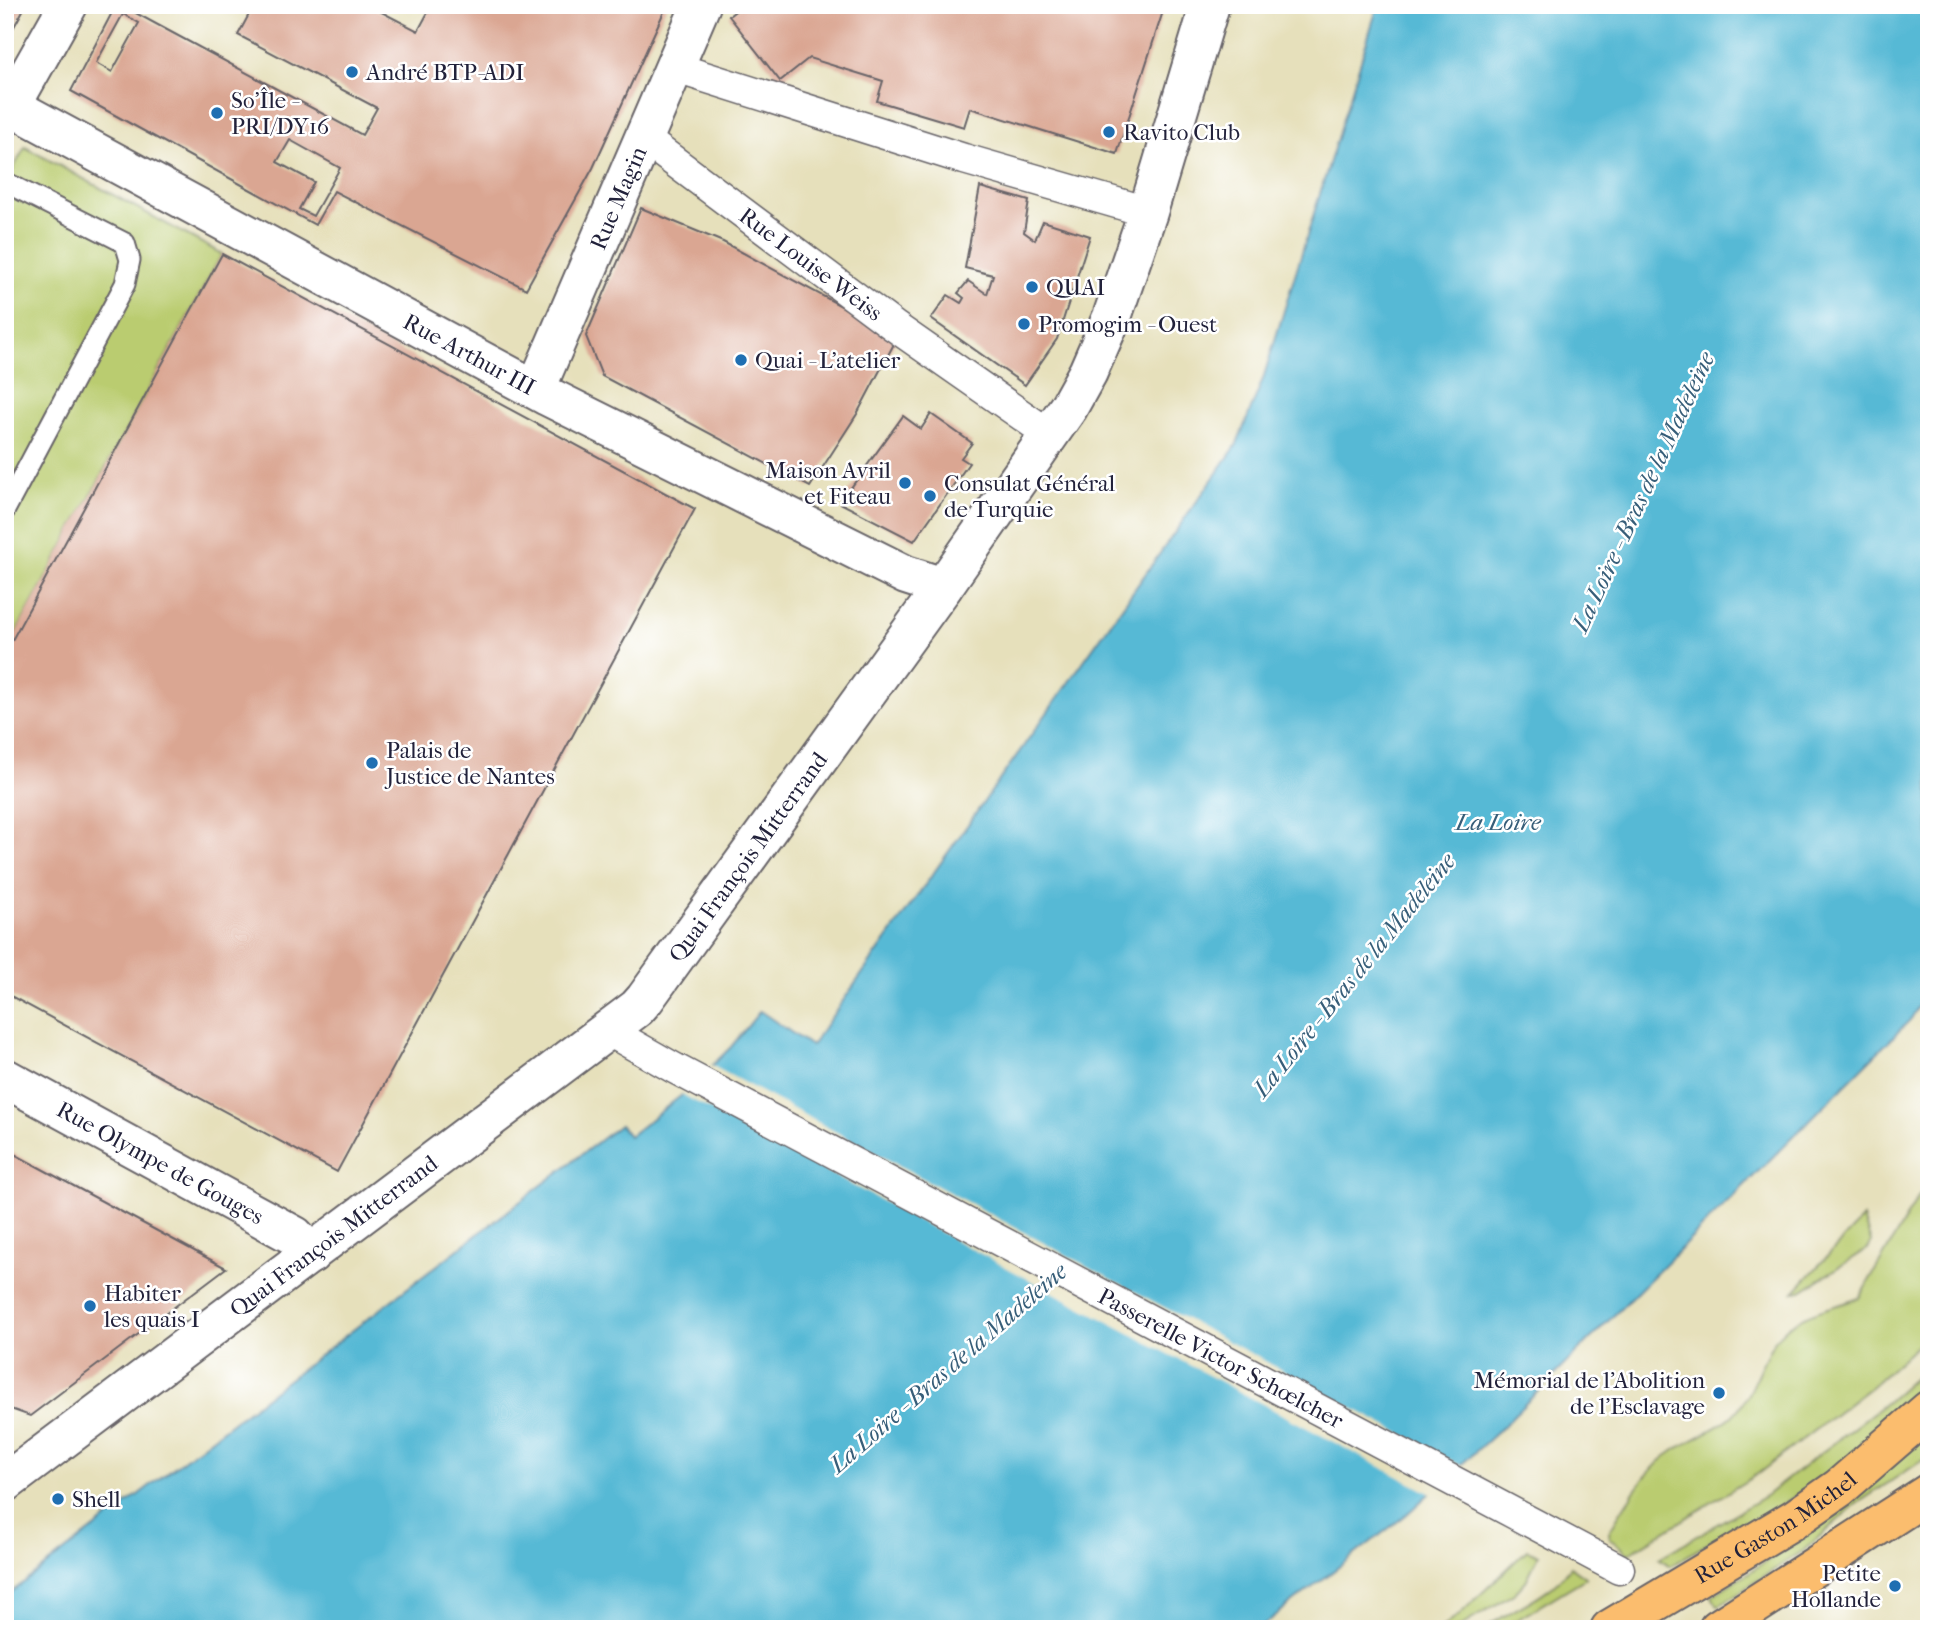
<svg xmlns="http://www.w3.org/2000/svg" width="1934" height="1634" font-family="'IM FELL French Canon',serif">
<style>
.green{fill:#bacc6f;stroke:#6e7755;stroke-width:2}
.water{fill:#57b9d5;stroke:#3c6e88;stroke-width:2}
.pier{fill:#e6e0bb}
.building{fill:#daa692;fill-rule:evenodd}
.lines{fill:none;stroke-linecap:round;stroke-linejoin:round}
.service-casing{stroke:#676468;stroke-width:23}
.pedestrian-casing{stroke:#676468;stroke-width:33}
.minor-casing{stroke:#676468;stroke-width:42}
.primary-casing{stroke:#676468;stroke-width:42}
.service{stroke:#fff;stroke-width:19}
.pedestrian{stroke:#fff;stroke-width:30}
.minor{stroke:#fff;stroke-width:38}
.primary{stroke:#fbbd6e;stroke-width:38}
.poi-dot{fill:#1f6fb2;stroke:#fff;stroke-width:2.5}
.labels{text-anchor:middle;stroke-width:5;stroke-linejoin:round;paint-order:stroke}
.poi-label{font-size:23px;fill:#22223b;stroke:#fff;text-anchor:start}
.street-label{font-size:23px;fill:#22223b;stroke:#fff}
.water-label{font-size:24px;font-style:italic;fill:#375e79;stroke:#fff}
</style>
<rect width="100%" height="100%" fill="#fff"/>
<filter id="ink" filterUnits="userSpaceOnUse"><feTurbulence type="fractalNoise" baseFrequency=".0143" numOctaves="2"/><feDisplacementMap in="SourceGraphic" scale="14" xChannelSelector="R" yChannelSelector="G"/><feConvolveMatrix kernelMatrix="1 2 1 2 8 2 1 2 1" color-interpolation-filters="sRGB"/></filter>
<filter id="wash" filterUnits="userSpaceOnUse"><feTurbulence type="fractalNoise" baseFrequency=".00686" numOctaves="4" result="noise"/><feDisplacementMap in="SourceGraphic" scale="28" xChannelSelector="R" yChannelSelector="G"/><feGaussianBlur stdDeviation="1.57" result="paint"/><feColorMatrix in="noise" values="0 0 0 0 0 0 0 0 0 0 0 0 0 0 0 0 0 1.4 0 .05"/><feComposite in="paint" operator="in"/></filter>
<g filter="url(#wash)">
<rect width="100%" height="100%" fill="#e6e0bb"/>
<g class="green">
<path d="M 25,147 L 222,254 L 5,653 L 5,184 Z"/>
<path d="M 1920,1194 L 1929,1196 L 1929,1335 L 1872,1386 L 1759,1473 L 1628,1554 L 1610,1538 L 1609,1532 C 1623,1507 1648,1467 1672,1452 C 1688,1441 1719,1428 1732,1416 C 1757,1392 1762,1345 1789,1326 C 1809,1311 1836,1307 1859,1298 Z"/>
<path d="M 1863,1218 L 1871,1242 L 1869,1248 L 1801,1291 L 1794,1292 Z"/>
<path d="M 1929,1365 L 1929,1396 L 1877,1444 L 1775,1509 L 1719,1537 L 1670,1566 L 1659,1558 L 1767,1495 L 1888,1401 Z"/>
<path d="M 1929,1429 L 1929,1456 L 1855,1505 L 1803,1551 L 1718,1606 L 1711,1596 L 1796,1543 Z"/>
<path d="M 1527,1550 L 1539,1555 L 1526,1581 L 1515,1593 L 1456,1629 L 1441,1629 L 1458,1616 Z"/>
<path d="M 1571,1567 L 1586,1578 L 1502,1629 L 1484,1629 C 1514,1607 1547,1598 1571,1567 Z"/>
</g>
<path class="water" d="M 1378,5 L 1929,5 L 1929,988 L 1911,1019 L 1497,1432 L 1406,1515 L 1258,1629 L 5,1629 L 5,1597 L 620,1125 L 629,1136 L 682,1095 L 731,1047 L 760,1011 L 811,1046 L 1236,446 L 1263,379 Z"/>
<path class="pier" d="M 709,1064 L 1463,1467 L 1433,1495 L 679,1093 Z"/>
<g id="blocks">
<g class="building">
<path d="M 5,5 L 26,5 L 5,43 Z"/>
<path d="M 116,5 L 121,5 L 169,31 L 362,135 L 377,108 L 238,35 L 254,5 L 368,5 L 418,31 L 432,5 L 667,5 L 593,168 L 526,289 L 334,191 L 315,225 L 71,91 ZM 123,14 L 139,23 L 112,72 L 96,63 ZM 290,140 L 340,168 L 313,216 L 299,209 L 314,182 L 277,162 Z"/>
<path d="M 743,5 L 1165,5 L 1117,154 L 970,108 L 964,127 L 877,101 L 883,81 L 809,58 L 780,81 L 729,16 Z"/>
<path d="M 980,187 L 1029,201 L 1024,232 L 1035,240 L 1043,221 L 1090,236 L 1057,339 L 1025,385 L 931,319 L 948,295 L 961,303 L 964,298 L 958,293 L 968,281 L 987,294 L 993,275 L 965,268 Z"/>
<path d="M 641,208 L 723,242 L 869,321 L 896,340 L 857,414 L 810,487 L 602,376 L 586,336 Z"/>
<path d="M 222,254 L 695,509 L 337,1172 L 5,993 L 5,653 Z"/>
<path d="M 931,414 L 972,443 L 961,458 L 969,463 L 914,541 L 840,503 L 903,416 L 921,429 Z"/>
<path d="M 5,1149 L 226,1268 L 30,1416 L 5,1407 Z"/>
</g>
</g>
</g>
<g filter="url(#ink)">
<use href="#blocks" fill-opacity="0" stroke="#676468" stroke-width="2"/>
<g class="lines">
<defs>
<path id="service" d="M 5,182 L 125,243 L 130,260 L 125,284 L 5,510"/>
<g id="pedestrian">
<path d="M 673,67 L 964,159 L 1148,212"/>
<path id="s1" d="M 643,138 L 894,326 L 1050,435"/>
<path id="s2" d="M 607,1030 L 674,1068 L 1619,1569"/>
</g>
<g id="minor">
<path id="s3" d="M 5,103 L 547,396 L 906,575 L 943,587"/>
<path d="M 5,117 L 68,5"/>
<path id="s4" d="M 536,389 L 701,5"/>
<path id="s5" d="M 5,1078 L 295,1236 L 311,1254"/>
<path id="s6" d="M 5,1483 L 637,1008 L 645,999 L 943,587 L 1068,408 L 1088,372 L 1112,317 L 1148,212 L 1210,5"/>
</g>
<g id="primary">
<path id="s7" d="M 1610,1629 L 1796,1518 L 1839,1488 L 1929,1410"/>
<path d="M 1718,1629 L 1929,1493"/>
</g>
</defs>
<use href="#service" class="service-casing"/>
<use href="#pedestrian" class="pedestrian-casing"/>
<use href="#minor" class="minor-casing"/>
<use href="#primary" class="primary-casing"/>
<use href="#service" class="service"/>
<use href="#pedestrian" class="pedestrian"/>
<use href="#minor" class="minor"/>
<use href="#primary" class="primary"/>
</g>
</g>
<g class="poi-dot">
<circle cx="352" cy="72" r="7"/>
<circle cx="217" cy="113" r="7"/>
<circle cx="1109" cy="132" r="7"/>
<circle cx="1032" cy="287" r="7"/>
<circle cx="1024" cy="324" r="7"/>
<circle cx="741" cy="360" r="7"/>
<circle cx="905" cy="483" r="7"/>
<circle cx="930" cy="496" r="7"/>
<circle cx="372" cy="763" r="7"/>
<circle cx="90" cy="1306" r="7"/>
<circle cx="1719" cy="1393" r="7"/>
<circle cx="58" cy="1499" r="7"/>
<circle cx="1895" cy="1586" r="7"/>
</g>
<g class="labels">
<g class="poi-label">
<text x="366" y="80">André BTP-ADI</text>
<text x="231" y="108">So'Île -<tspan x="231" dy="26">PRI/DY16</tspan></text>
<text x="1123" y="140">Ravito Club</text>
<text x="1046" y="295">QUAI</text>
<text x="1038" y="332">Promogim - Ouest</text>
<text x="755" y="368">Quai - L'atelier</text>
<text x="891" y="478" text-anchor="end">Maison Avril<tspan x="891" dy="26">et Fiteau</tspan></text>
<text x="944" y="491">Consulat Général<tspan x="944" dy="26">de Turquie</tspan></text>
<text x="386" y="758">Palais de<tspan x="386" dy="26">Justice de Nantes</tspan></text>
<text x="104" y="1301">Habiter<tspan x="104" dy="26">les quais I</tspan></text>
<text x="1705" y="1388" text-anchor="end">Mémorial de l’Abolition<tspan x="1705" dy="26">de l’Esclavage</tspan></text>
<text x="72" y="1507">Shell</text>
<text x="1881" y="1581" text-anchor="end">Petite<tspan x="1881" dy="26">Hollande</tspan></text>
</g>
<g class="street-label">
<text dy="8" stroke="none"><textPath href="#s4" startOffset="208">Rue Magin</textPath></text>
<text dy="8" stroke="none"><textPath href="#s1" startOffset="210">Rue Louise Weiss</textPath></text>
<text dy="8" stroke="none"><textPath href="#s3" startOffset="528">Rue Arthur III</textPath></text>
<text dy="8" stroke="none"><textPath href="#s6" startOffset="978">Quai François Mitterrand</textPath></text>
<text dy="8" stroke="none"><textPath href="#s5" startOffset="177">Rue Olympe de Gouges</textPath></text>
<text dy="8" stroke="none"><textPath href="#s6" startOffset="411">Quai François Mitterrand</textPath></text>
<text dy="8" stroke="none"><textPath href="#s2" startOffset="696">Passerelle Victor Schœlcher</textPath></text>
<text dy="8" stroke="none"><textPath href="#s7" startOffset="194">Rue Gaston Michel</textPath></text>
</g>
<g class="water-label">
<text transform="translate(1643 492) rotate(-65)" y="8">La Loire - Bras de la Madeleine</text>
<text x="1498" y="830">La Loire</text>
<text transform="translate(1354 975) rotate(-51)" y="8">La Loire - Bras de la Madeleine</text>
<text transform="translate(948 1368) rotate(-41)" y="8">La Loire - Bras de la Madeleine</text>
</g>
</g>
<rect width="1934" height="1634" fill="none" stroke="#fff" stroke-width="28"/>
</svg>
